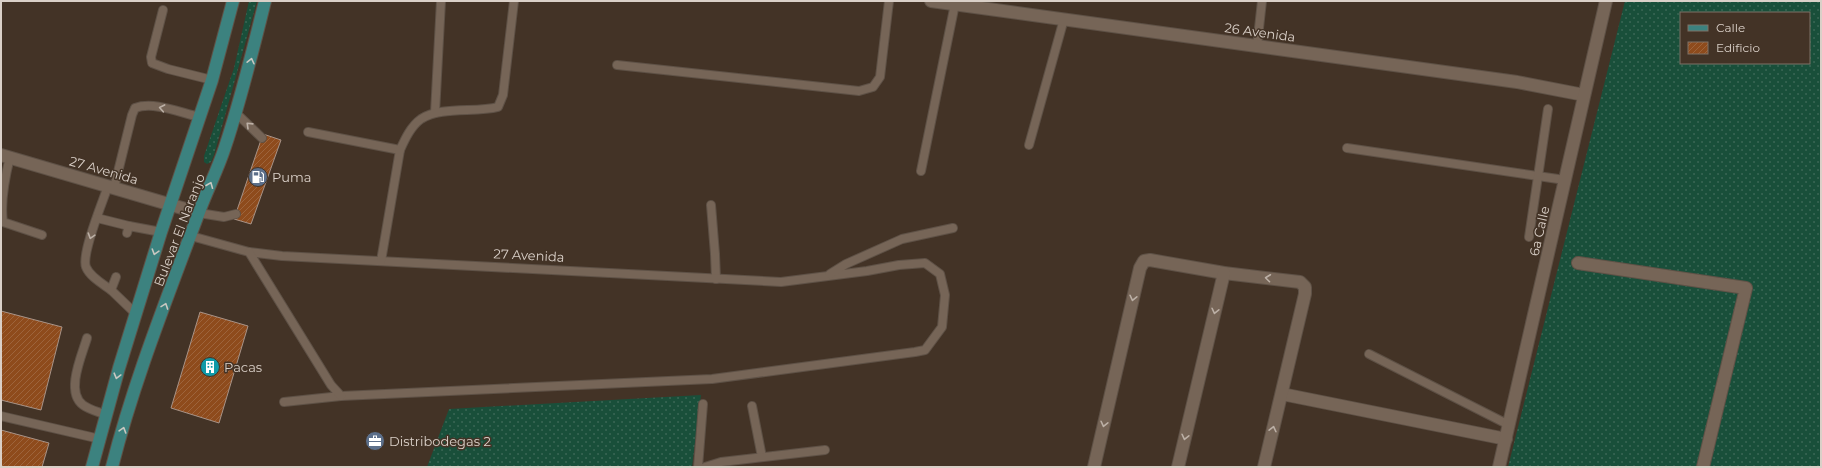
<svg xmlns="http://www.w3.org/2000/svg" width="1822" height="468" font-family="Montserrat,sans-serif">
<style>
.grass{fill:url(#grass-dots);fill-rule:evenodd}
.building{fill:url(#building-hatch);stroke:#a89387}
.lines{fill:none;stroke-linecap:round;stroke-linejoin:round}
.service-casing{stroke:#5e5146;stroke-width:10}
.minor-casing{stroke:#5e5146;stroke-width:14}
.primary-casing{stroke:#5e5146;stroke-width:14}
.service{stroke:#766557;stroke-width:8}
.minor{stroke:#766557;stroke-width:12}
.primary{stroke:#3c827f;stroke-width:12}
.oneway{stroke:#cac8c1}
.oneway2{stroke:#bcb0a6}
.labels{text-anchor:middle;stroke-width:3;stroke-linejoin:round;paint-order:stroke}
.street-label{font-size:13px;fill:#dad0c8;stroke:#433326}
.poi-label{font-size:13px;fill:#dad0c8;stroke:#433326;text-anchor:start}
</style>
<defs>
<pattern id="grass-dots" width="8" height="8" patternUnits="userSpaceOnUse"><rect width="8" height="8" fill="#194f3a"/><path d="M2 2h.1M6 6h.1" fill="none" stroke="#3a6755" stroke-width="1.8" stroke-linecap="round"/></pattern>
<pattern id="building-hatch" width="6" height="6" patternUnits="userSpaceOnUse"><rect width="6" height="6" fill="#8e4b1c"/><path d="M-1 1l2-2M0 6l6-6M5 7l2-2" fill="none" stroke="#9d643c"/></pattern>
</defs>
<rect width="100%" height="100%" fill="#433326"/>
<g class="grass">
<path d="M 249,1 L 257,1 L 214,155 L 211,162 L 207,164 L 204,162 L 204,156 L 234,68 Z"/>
<path d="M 1625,1 L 1821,1 L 1821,467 L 1508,467 ZM 1681,13 L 1809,13 L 1809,63 L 1681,63 Z"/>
<path d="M 701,395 L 692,467 L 427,467 L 449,409 Z"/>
</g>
<g class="building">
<path d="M 263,134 L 281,140 L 251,224 L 234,219 Z"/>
<path d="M 1,311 L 62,327 L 41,410 L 1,400 Z"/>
<path d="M 200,312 L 248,326 L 219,423 L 171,408 Z"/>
<path d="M 1,430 L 49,443 L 42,467 L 1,467 Z"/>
</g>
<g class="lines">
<defs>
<g id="service">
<path d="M 163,10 L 151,57 L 152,63 L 168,69 L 212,80"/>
<path d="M 1257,46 L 1262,1"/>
<path d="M 617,65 L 859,91 L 873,87 L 880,77 L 889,1"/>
<path d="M 236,113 L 262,138"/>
<path d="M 435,113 L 441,1"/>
<path d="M 308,132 L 400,150"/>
<path d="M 1029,145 L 1064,19"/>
<path d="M 1347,148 L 1565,180"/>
<path d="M 10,157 C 5,177 0,202 3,222 L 42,235"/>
<path d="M 921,171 L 955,4"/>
<path d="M 108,186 C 103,201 81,254 86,267 C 90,277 103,284 111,290"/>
<path d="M 114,188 L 132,115 L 135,108 C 154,101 181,113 200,117"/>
<path d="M 711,205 L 715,254 L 716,279"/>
<path d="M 199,213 L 224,217 L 236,214"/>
<path d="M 97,218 L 129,226"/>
<path d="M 127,233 L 129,226 L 161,232"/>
<path d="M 191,236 L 249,252 L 282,256 L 781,282 L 867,271 L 899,265 L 925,263 L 940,274 L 945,295 L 942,327 L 925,350 L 915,352 L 712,379 L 341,396 L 284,402"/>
<path d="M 1529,237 L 1548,109"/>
<path d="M 249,252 L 331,385 L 341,396"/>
<path d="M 381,261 L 400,150 C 405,139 411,126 421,119 C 441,106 475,113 498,107 L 503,95 L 514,1"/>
<path d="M 830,274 L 846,264 L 902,239 L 953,228"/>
<path d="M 116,277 L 111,290 L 136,314"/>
<path d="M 87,338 C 82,355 65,392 83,405 C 90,410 99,412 106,415"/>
<path d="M 1369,354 L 1509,425"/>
<path d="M 752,406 L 762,457"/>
<path d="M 1,416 L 100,439"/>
<path d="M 698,467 L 703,404"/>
<path d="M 705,467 L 721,462 L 825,450"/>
</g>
<g id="minor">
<path d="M 931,1 L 1517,82 L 1584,95"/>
<path d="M 1,155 L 199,213"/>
<path d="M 1578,263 L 1746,288 L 1703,467"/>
<path d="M 1282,394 L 1506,439"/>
<path d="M 1094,467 L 1140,268 L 1144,261 L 1150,260 L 1224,273 L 1300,282 L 1305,287 L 1305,294 L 1264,467"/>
<path d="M 1178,467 L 1224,273"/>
<path d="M 1499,467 L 1606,1"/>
</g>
<g id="primary">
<path d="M 92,467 L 119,368 L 161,232 L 212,80 L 233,1"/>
<path d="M 112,467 C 134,380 168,296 199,212 C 207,190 218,169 225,147 C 241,99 253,50 265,1"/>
</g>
</defs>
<use href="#service" class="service-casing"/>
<use href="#minor" class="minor-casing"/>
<use href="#primary" class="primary-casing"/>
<use href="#service" class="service"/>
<use href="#minor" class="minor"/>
<use href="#primary" class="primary"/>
</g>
<defs><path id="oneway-chevron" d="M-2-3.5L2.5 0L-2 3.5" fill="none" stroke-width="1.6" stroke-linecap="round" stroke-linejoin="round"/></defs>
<g class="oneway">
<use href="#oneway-chevron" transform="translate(251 61) rotate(-77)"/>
<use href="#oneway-chevron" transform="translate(210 185) rotate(-68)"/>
<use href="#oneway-chevron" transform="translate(155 252) rotate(107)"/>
<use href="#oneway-chevron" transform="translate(165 306) rotate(-70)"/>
<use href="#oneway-chevron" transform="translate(117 376) rotate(105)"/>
<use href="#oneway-chevron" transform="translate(123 430) rotate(-73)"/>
</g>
<g class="oneway2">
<use href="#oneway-chevron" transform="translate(162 108) rotate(-169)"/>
<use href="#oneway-chevron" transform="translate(249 125) rotate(-136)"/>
<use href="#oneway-chevron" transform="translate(91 236) rotate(107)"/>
<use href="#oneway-chevron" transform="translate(1268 278) rotate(-173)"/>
<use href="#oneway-chevron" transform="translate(1133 298) rotate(103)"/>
<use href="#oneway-chevron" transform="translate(1215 311) rotate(103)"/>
<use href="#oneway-chevron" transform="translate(1104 424) rotate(103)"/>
<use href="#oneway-chevron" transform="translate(1273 429) rotate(-77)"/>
<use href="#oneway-chevron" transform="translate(1185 437) rotate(103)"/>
</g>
<defs>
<symbol id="fuel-disc" viewBox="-11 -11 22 22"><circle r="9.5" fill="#5c6f8a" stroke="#433326"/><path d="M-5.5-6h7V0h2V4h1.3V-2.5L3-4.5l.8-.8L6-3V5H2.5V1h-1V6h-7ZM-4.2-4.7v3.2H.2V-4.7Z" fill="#fff"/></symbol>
<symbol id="building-disc" viewBox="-11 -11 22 22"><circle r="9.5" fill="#0f9aa8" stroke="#433326"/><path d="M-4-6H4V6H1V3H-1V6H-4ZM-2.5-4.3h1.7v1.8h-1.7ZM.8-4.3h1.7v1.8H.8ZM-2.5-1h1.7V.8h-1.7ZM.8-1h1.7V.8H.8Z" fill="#fff"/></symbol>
<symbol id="office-disc" viewBox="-11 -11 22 22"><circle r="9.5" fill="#5c6f8a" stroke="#433326"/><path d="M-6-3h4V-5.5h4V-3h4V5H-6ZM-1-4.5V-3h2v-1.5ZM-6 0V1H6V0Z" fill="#fff"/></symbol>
</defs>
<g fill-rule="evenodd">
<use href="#fuel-disc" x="247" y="166" width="22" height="22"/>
<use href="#building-disc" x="199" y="356" width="22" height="22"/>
<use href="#office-disc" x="364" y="430" width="22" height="22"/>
</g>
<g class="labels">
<g class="street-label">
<text transform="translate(1260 32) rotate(8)" y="5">26 Avenida</text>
<text transform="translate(104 170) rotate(16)" y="5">27 Avenida</text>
<text transform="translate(179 230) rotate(-69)" y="5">Bulevar El Naranjo</text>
<text transform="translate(1539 231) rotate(-77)" y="5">6a Calle</text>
<text transform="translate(529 255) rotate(3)" y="5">27 Avenida</text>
</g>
<g class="poi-label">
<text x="272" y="182">Puma</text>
<text x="224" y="372">Pacas</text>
<text x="389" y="446">Distribodegas 2</text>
</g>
</g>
<rect width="1822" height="468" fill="none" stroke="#dad0c8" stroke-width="4"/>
<rect x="1680" y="12" width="130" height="52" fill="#433326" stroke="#7f7267"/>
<rect x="1688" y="25" width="20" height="6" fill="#3c827f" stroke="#7f7267"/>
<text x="1716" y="32" font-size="12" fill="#dad0c8">Calle</text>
<rect x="1688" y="42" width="20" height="12" fill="url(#building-hatch)" stroke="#7f7267"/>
<text x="1716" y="52" font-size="12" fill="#dad0c8">Edificio</text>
</svg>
